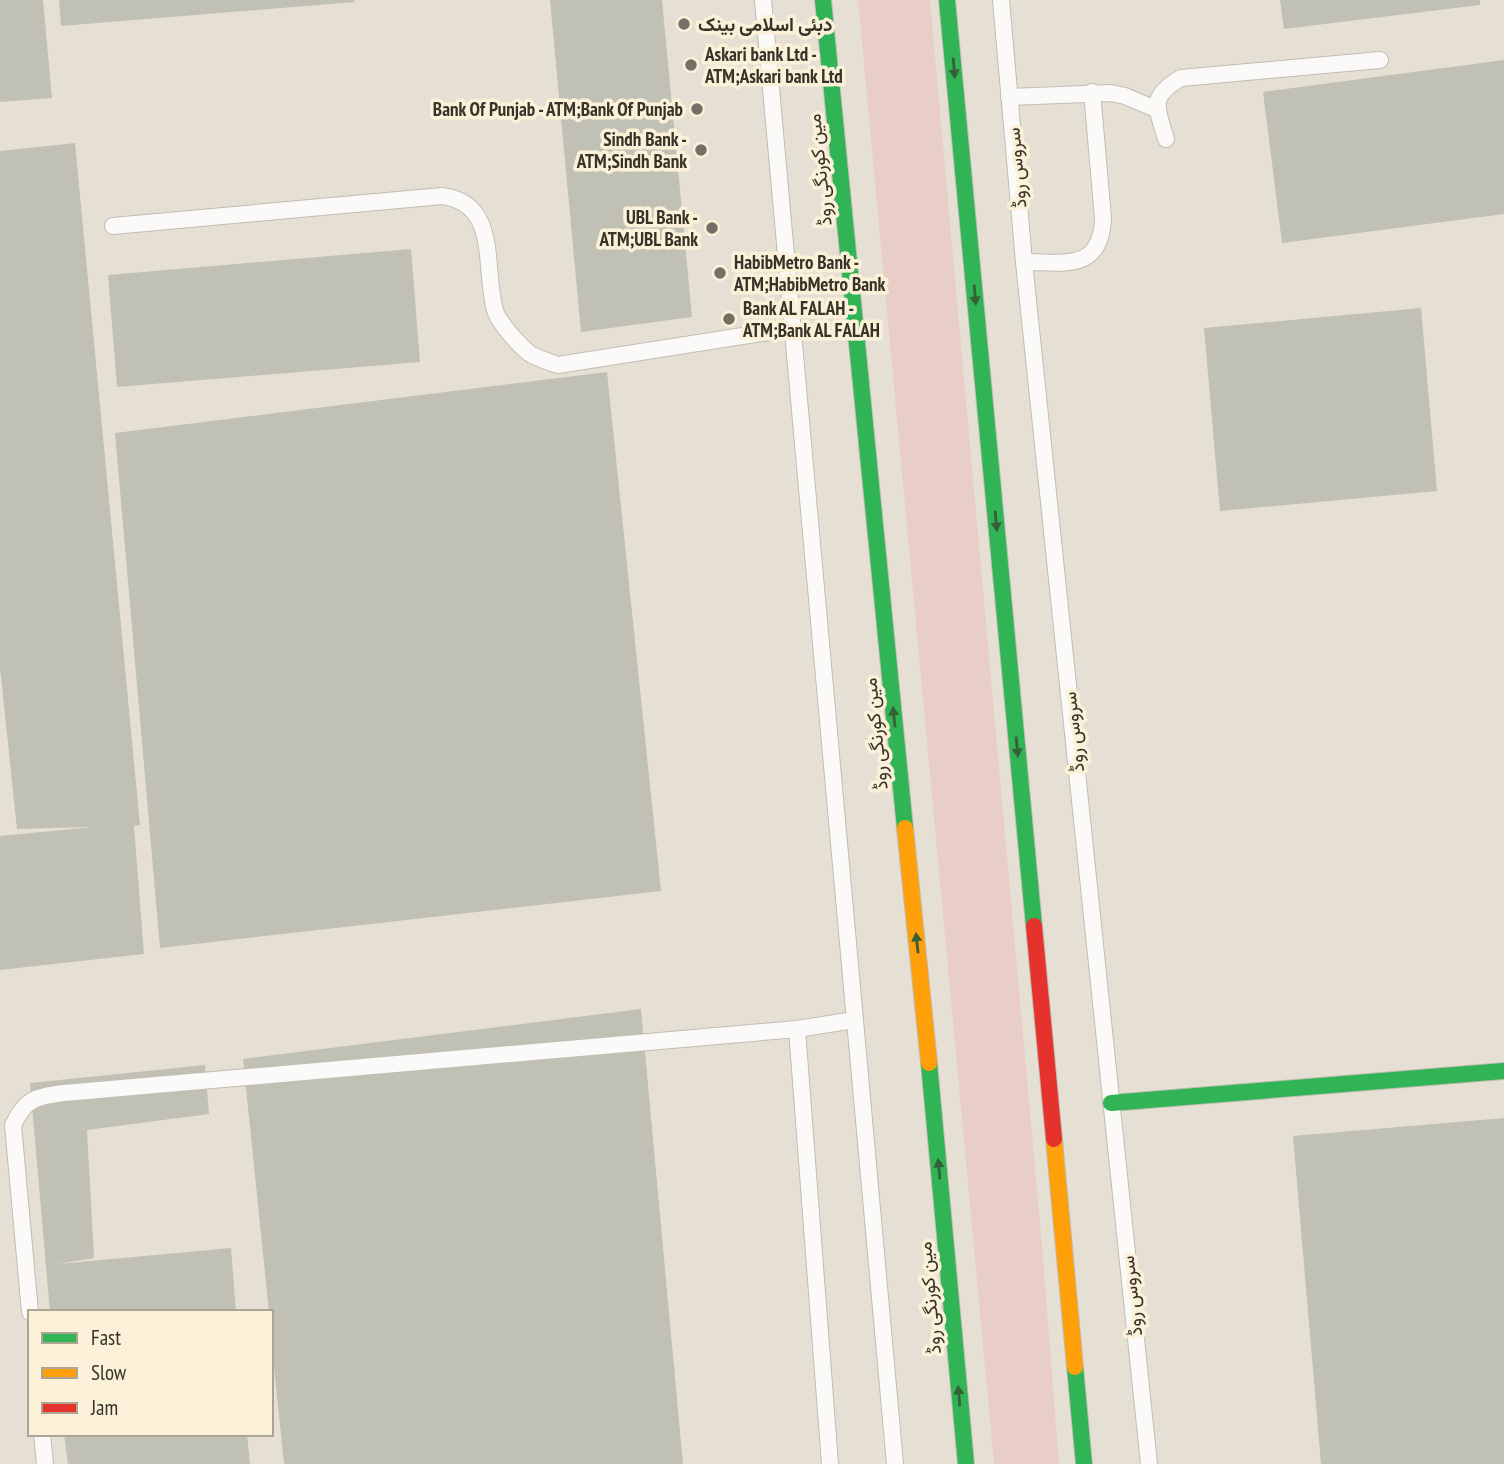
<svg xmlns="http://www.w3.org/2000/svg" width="1504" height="1464" font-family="'PT Sans Narrow',Vazirmatn,sans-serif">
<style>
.grass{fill:#e8cec7}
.building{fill:#c1c0b4}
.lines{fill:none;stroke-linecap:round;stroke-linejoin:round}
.lane-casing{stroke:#c1bdb3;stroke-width:18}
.fast-casing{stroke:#c1bdb3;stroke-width:18}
.slow-casing{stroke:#c1bdb3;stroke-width:18}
.jam-casing{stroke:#c1bdb3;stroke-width:18}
.lane{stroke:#fbfaf9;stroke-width:16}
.fast{stroke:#30b455;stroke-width:16}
.slow{stroke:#ff9f0a;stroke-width:16}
.jam{stroke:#e5322d;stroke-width:16}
.oneway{fill:#356038}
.poi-dot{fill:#747065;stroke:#fbf1d9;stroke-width:2.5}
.labels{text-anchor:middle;stroke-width:7;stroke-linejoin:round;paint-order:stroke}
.poi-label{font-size:19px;font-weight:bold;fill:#373329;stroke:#fbf1d9;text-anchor:start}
.street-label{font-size:19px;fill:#373329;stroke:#fbf1d9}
</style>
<rect width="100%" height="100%" fill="#e6e0d4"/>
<path class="grass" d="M 858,0 L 930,0 L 1042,1245 L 1059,1464 L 994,1464 Z"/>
<g class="building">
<path d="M 0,0 L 43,0 L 52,98 L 0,102 Z"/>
<path d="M 59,0 L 354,0 L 355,2 L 61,26 Z"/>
<path d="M 550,0 L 662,0 L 692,317 L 581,332 Z"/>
<path d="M 1280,0 L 1480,0 L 1480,5 L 1284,29 Z"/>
<path d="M 1504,60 L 1504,214 L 1282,243 L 1263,92 Z"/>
<path d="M 75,143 L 140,825 L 134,826 L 144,954 L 0,970 L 0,836 L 93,827 L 17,829 L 0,668 L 0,151 Z"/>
<path d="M 411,249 L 420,362 L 117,387 L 108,275 Z"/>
<path d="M 1421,308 L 1437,491 L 1220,511 L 1204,328 Z"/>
<path d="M 607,372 L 661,891 L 160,948 L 115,433 Z"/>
<path d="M 641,1009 L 683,1464 L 284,1464 L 271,1338 L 271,1312 L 269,1312 L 243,1059 Z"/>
<path d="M 205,1065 L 209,1114 L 87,1130 L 94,1258 L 58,1264 L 231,1248 L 236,1312 L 50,1312 L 30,1083 Z"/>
<path d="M 1504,1118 L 1504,1464 L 1321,1464 L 1293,1136 Z"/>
<path d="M 64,1434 L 247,1434 L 250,1464 L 68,1464 Z"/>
</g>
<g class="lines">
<defs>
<g id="lane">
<path d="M 763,0 L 895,1464"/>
<path d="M 1001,0 L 1024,262 L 1149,1464"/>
<path d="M 1009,97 L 1111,93 L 1125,96 L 1158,110"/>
<path d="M 1166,139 C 1157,108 1148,97 1181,78 L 1380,60"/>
<path d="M 113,226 L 442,196 C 500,203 483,268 495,310 C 498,322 522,349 532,355 C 540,359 549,362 558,365 L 794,328"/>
<path d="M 1024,262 C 1064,262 1101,272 1103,218 L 1092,92"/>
<path d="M 797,1029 L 830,1464"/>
<path d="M 30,1312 L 13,1125 C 26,1098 36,1097 64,1093 L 797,1029 L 854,1020"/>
<path d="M 42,1434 L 45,1464"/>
</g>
<g id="fast">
<path d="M 823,0 L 905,828"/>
<path d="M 947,0 L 1034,926"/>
<path d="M 929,1063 L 966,1464"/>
<path d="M 1111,1103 L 1504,1071"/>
<path d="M 1075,1367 L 1084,1464"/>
</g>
<g id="slow">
<path d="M 905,828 L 929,1063"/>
<path d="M 1054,1139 L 1075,1367"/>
</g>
<path id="jam" d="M 1034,926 L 1054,1139"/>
</defs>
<use href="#lane" class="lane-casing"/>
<use href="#fast" class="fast-casing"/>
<use href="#slow" class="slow-casing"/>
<use href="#jam" class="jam-casing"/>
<use href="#lane" class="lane"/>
<use href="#fast" class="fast"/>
<use href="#slow" class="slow"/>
<use href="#jam" class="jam"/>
</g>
<defs><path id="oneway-solid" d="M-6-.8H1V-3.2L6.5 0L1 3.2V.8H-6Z" transform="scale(1.75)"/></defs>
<g class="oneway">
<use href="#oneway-solid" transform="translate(954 68) rotate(85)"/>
<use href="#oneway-solid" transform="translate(975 295) rotate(85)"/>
<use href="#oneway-solid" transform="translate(996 521) rotate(85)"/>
<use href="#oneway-solid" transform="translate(894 717) rotate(-96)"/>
<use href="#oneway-solid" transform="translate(1017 747) rotate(85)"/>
<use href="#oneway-solid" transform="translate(917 943) rotate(-96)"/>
<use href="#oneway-solid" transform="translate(939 1169) rotate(-95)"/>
<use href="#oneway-solid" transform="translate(959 1396) rotate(-95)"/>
</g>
<g class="poi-dot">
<circle cx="684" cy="24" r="7"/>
<circle cx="691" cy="65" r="7"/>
<circle cx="697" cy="109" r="7"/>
<circle cx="701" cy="150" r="7"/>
<circle cx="712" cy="228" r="7"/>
<circle cx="720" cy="273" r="7"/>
<circle cx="729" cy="319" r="7"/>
</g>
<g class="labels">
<g class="poi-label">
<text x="698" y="31">دبئی اسلامی بینک</text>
<text x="705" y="61">Askari bank Ltd -<tspan x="705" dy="22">ATM;Askari bank Ltd</tspan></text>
<text x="683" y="116" text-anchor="end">Bank Of Punjab - ATM;Bank Of Punjab</text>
<text x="687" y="146" text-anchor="end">Sindh Bank -<tspan x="687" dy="22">ATM;Sindh Bank</tspan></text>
<text x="698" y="224" text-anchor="end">UBL Bank -<tspan x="698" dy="22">ATM;UBL Bank</tspan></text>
<text x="734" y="269">HabibMetro Bank -<tspan x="734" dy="22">ATM;HabibMetro Bank</tspan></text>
<text x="743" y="315">Bank AL FALAH -<tspan x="743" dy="22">ATM;Bank AL FALAH</tspan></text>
</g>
<g class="street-label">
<text transform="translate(1016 168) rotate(-95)" y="7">سروس روڈ</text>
<text transform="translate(819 170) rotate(-96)" y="7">مین کورنگی روڈ</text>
<text transform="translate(1073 732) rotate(-96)" y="7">سروس روڈ</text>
<text transform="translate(875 734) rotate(-96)" y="7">مین کورنگی روڈ</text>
<text transform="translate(1131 1296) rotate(-96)" y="7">سروس روڈ</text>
<text transform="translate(929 1298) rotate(-95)" y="7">مین کورنگی روڈ</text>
</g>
</g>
<rect x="28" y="1310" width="245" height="126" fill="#fbf1d9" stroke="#ada593" stroke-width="2"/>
<rect x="42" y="1333" width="35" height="10" fill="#30b455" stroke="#ada593" stroke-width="2"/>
<text x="91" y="1345" font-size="21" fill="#373329">Fast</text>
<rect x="42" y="1368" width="35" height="10" fill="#ff9f0a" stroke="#ada593" stroke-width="2"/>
<text x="91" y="1380" font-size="21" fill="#373329">Slow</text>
<rect x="42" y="1403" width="35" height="10" fill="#e5322d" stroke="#ada593" stroke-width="2"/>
<text x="91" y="1415" font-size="21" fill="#373329">Jam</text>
</svg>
